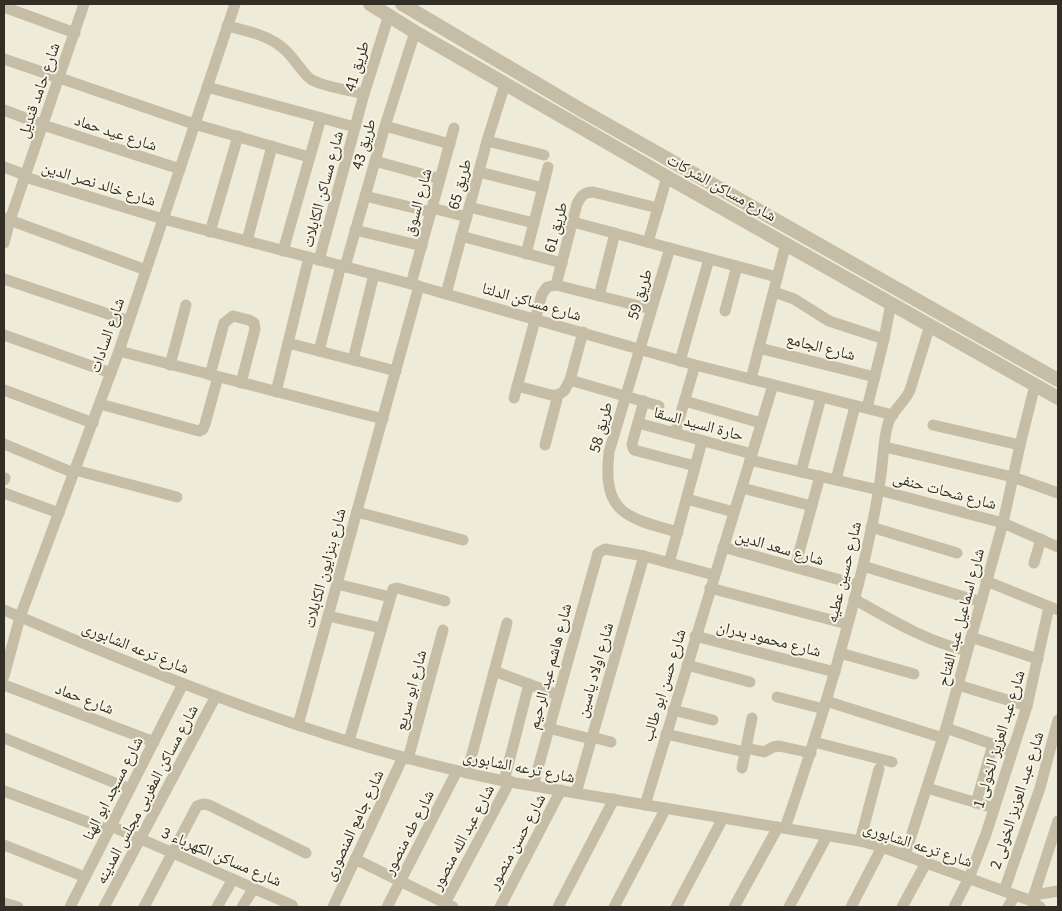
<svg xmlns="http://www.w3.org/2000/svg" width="1062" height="911" font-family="'Source Sans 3','Noto Naskh Arabic',sans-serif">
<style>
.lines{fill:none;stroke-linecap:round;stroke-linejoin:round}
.minor{stroke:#c5bda6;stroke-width:11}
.tertiary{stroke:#c5bda6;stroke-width:14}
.labels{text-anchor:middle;stroke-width:4;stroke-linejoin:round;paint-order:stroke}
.street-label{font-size:16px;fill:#322e26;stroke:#f7f4e5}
</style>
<rect width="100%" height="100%" fill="#efebd9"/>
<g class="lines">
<g class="minor">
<path d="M 4,7 L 75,33"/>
<path d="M 227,26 C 247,31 269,35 284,49 C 293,56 305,77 312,80 C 325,87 349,90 364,94"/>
<path d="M 4,59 L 194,124 L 309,157"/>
<path d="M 207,87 L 355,127"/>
<path d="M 4,110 L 43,125 L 180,169"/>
<path d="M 385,126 L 450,144"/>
<path d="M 487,141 L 544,155"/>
<path d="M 375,161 L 440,179"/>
<path d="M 4,167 L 25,175"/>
<path d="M 479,172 L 543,188"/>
<path d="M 25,177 L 163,219 L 411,284 L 695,365 L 893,415"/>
<path d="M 365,196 L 431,212"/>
<path d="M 469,207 L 534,223"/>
<path d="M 432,208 L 467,217"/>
<path d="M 4,218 L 146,270"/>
<path d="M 573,222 L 777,277"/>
<path d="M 355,230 L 422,246"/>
<path d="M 210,232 L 238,136"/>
<path d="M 461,236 L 562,263"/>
<path d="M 247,241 L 272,146"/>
<path d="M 648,242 L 667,177"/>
<path d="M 4,243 L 10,220 L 84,4"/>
<path d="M 670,248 L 609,452 C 602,513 626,518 678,532"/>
<path d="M 283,251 L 321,118"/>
<path d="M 526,254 L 548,167"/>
<path d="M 319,260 L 364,94 L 389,15"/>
<path d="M 345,267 L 385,126 L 415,32"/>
<path d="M 4,279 L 129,321"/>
<path d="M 411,284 L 454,128"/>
<path d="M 556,285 L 577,204 C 581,196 584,192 593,192 L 658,208"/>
<path d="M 774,292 L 794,299 L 829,321 L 884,339"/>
<path d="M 446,294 L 487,141 L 505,84"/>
<path d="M 599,296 L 615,233"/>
<path d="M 725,311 L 737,266"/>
<path d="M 4,335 L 111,373"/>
<path d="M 288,343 L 396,371"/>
<path d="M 759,348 L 875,377"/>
<path d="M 119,351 L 383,419"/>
<path d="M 319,351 L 341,265"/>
<path d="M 353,360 L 374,274"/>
<path d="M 680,361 L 709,259"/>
<path d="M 170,365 L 186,305"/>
<path d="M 210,375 L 224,323 L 233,316 L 249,320 L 254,323 L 255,329 L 241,383"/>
<path d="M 751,379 L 786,243"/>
<path d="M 570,380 L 659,406"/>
<path d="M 517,386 L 551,395 L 558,395 L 564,391 L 570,380 L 583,332"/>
<path d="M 4,390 L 93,423"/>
<path d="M 276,392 L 309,257"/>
<path d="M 514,398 L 542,294 L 547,287 L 556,285 L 651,309"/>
<path d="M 644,401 L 633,440 L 632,445 L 634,450 L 695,466"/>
<path d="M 685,401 L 761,423"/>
<path d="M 100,404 L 199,431 L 203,429 L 205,424 L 218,377"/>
<path d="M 867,408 L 884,339 L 891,303"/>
<path d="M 638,423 L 752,454"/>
<path d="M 933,425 L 1020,445"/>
<path d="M 675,433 L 695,365"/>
<path d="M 4,444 L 74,473"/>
<path d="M 545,445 L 558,395"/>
<path d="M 885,447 L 1013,477 L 1058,493"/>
<path d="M 750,460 L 879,490 L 1003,523 L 1058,547"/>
<path d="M 75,470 L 177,497"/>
<path d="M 801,472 L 821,397"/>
<path d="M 4,480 L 5,478"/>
<path d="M 836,480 L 855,406"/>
<path d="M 742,488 L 812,506"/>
<path d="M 4,493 L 59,513"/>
<path d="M 687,499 L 734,512"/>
<path d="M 357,512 L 463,540"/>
<path d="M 871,527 L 957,553"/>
<path d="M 723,547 L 858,585"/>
<path d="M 669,563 L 702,441"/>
<path d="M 1034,563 L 1041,539"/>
<path d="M 863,566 L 981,602"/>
<path d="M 795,567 L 820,476"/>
<path d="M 986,581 L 1058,610"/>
<path d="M 337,584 L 390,597"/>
<path d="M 710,588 L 847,624"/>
<path d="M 854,599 C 893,621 924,640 967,651"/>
<path d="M 4,610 C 165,679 330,746 504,781 L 860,841 L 882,847 L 1015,895 L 1032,901 L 1040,907"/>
<path d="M 328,616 L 381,628"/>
<path d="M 695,636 L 835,672"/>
<path d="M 971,637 L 1038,659"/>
<path d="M 840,653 L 914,674"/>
<path d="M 687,665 L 750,682"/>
<path d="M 494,671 L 558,695"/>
<path d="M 4,676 L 20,617 L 119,351 L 235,4"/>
<path d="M 4,685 L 154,742"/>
<path d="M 958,685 L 1027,706"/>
<path d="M 777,697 L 824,709"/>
<path d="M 826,701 L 943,738"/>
<path d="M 673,710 L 713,720"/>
<path d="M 298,725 L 419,286"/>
<path d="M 548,728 L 591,739"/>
<path d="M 946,728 L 1012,751"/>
<path d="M 666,734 L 745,752"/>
<path d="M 592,737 L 611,742"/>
<path d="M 4,738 L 130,789"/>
<path d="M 349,741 L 393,589 L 397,588 L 445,601"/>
<path d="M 814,742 L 892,762"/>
<path d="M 746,748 L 764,752 L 773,747 L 779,746 L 811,753"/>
<path d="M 408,759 L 443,630"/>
<path d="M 742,768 L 752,718"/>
<path d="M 467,773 L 507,623"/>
<path d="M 504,781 L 529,684"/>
<path d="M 533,786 L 598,553 L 605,549 L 644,556 L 714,575"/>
<path d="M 927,788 L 994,808"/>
<path d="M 4,791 L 109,830"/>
<path d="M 576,793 L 644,556"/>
<path d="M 976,803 L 993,744"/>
<path d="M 645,805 L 773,385"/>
<path d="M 111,826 L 292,905 L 293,907"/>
<path d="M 785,828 C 815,742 841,655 863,566 C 870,536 877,505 881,474 C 883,460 884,432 889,421 C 894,409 905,402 910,390 L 930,325"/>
<path d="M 860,841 L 879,769"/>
<path d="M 4,845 L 85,877"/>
<path d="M 905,855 L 946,728 L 1003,523 L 1020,445 L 1035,385"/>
<path d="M 355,859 L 453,907"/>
<path d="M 1004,891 L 1040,788 L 1058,720"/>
<path d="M 1034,895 L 1058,891"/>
<path d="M 1032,901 L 1058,821"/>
<path d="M 4,903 L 18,907"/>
<path d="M 70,907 L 183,684"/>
<path d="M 104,907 L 216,696"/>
<path d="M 144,907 L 197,806 L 203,804 L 209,805 L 306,853"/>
<path d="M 217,907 L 233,879"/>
<path d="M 242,907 L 254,888"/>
<path d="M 333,907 L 403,757"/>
<path d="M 387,907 L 457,771"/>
<path d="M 443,907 L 510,781"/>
<path d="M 500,907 L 561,790"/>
<path d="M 558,907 L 614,799"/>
<path d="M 614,907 L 666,808"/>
<path d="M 676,907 L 723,818"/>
<path d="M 734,907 L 778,827"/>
<path d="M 789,907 L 827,836"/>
<path d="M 851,907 L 882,847"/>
<path d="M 902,907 L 926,863"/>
<path d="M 954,907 L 969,878 L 986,834 L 1027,706 L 1049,607"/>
<path d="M 1008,907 L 1015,895"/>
</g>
<g class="tertiary">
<path d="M 370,4 L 415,32 L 667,177 L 1058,398"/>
<path d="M 402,4 L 583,111 L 1058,380"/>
</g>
</g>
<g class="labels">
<g class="street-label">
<text transform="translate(356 66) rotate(-73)" y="6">طريق 41</text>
<text transform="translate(38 90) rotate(-71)" y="6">شارع حامد قنديل</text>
<text transform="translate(116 132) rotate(18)" y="6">شارع عيد حماد</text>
<text transform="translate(363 144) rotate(-74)" y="6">طريق 43</text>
<text transform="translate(99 183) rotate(17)" y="6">شارع خالد نصر الدين</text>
<text transform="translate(459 184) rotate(-75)" y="6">طريق 65</text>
<text transform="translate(722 187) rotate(29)" y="6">شارع مساكن الشركات</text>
<text transform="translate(322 189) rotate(-75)" y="6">شارع مساكن الكابلات</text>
<text transform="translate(417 202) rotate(-75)" y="6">شارع السوق</text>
<text transform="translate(555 227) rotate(-75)" y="6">طريق 61</text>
<text transform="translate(639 294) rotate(-73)" y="6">طريق 59</text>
<text transform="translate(532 301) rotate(16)" y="6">شارع مساكن الدلتا</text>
<text transform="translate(106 335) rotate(-71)" y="6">شارع السادات</text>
<text transform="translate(821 346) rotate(14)" y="6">شارع الجامع</text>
<text transform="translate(699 423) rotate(15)" y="6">حارة السيد السقا</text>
<text transform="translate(600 427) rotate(-75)" y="6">طريق 58</text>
<text transform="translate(945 490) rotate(15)" y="6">شارع شحات حنفى</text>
<text transform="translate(780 547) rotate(16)" y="6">شارع سعد الدين</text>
<text transform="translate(324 568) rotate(-75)" y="6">شارع بنزايون الكابلات</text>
<text transform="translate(843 572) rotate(-76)" y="6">شارع حسين عطيه</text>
<text transform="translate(960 617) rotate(-75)" y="6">شارع اسماعيل عبد الفتاح</text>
<text transform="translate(769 638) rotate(14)" y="6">شارع محمود بدران</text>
<text transform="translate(136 647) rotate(22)" y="6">شارع ترعه الشابورى</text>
<text transform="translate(549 666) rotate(-75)" y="6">شارع هاشم عبد الرحيم</text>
<text transform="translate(594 670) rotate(-74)" y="6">شارع اولاد ياسين</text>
<text transform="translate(663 685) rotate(-73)" y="6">شارع حسن ابو طالب</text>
<text transform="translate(410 690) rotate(-75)" y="6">شارع ابو سريع</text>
<text transform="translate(85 698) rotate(21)" y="6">شارع حماد</text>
<text transform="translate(998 739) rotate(-73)" y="6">شارع عبد العزيز الخولى 1</text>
<text transform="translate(519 766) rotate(11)" y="6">شارع ترعه الشابورى</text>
<text transform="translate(112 788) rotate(-63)" y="6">شارع مسجد ابو الهنا</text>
<text transform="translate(146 794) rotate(-62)" y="6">شارع مساكن المغربى مجلس المدينه</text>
<text transform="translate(1016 800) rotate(-72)" y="6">شارع عبد العزيز الخولى 2</text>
<text transform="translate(353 825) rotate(-65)" y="6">شارع جامع المنصورى</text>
<text transform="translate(408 832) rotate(-63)" y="6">شارع طه منصور</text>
<text transform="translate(462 837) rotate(-62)" y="6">شارع عبد الله منصور</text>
<text transform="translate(516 841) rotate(-62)" y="6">شارع حسن منصور</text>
<text transform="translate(918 844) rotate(18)" y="6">شارع ترعه الشابورى</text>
<text transform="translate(222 856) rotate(23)" y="6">شارع مساكن الكهرباء 3</text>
</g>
</g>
<rect width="1062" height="911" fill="none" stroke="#322e26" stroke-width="10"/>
</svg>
